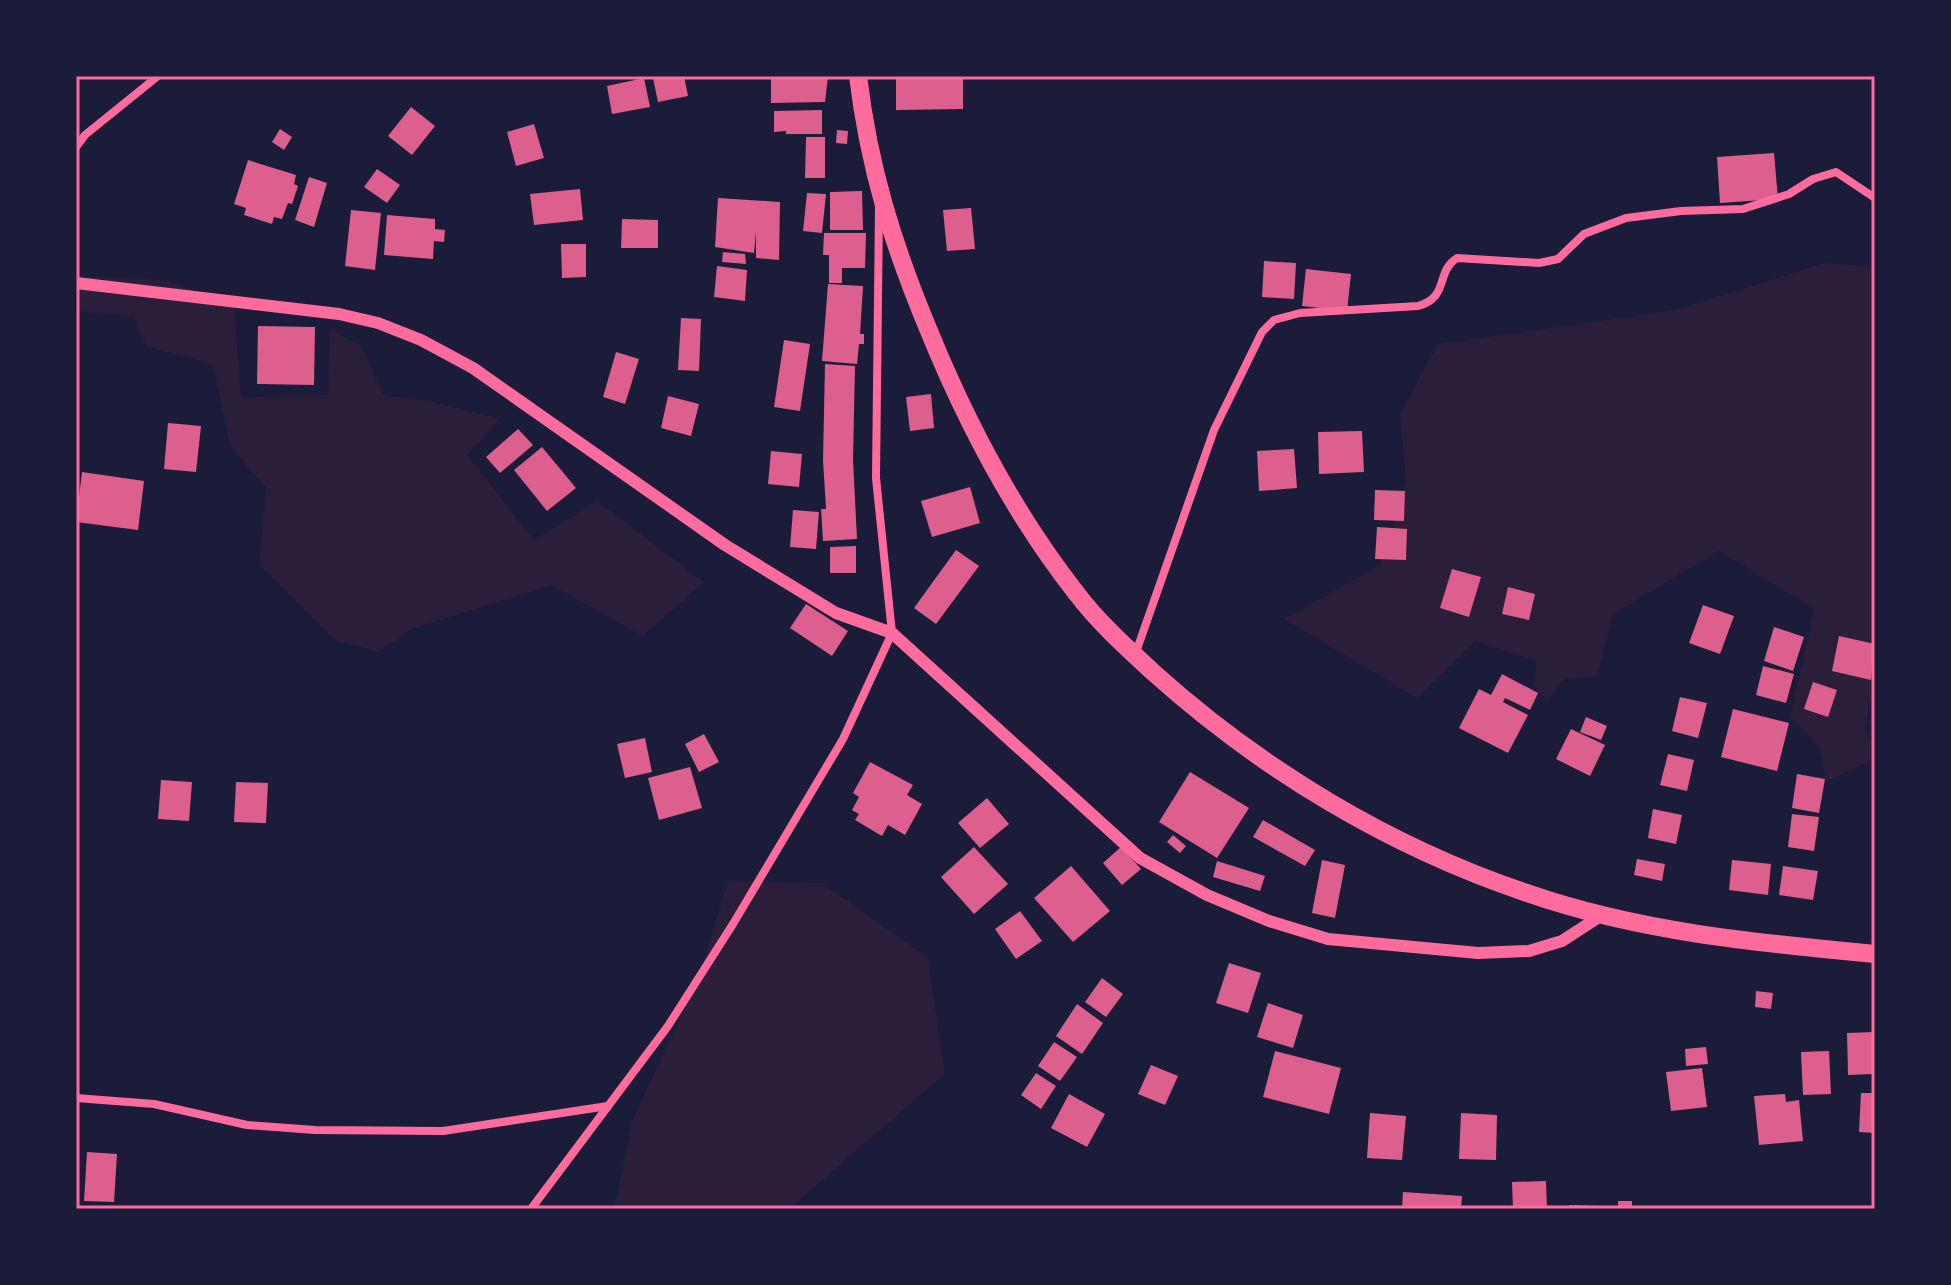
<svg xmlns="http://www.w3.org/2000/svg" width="1951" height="1285" font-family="Inter,sans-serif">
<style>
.green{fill:#2a1e3b}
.building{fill:#dd5f8e}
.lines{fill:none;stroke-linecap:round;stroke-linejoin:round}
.minor{stroke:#ff6b9d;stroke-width:8}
.tertiary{stroke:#ff6b9d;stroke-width:12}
.trunk{stroke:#ff6b9d;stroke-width:18}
.neatline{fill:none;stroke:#ff6b9d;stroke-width:3}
</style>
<rect width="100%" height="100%" fill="#1b1b3a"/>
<g class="green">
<path d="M 1825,263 L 1875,267 L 1875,687 L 1864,727 L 1875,750 L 1875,759 L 1826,782 L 1820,748 L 1790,717 L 1814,609 L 1719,551 L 1613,614 L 1597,677 L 1563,679 L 1548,701 L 1535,688 L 1536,661 L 1475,641 L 1417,698 L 1284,619 L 1380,565 L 1406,483 L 1400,414 L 1438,344 L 1675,310 Z"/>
<path d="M 76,276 L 163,280 L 234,305 L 241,397 L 328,395 L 330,330 L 361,345 L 383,395 L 429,401 L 500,419 L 467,455 L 534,540 L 597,501 L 704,582 L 643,636 L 551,585 L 409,630 L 380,652 L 336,641 L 259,564 L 266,488 L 230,446 L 213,364 L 147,347 L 133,317 L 76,311 Z"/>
<path d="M 728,881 L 822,883 L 928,958 L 945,1074 L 789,1209 L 614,1209 L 632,1121 L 699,977 Z"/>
</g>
<g class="building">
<path d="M 661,76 L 684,76 L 688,96 L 658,102 L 653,78 Z"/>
<path d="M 771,76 L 828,76 L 825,102 L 771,103 Z"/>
<path d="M 896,76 L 963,76 L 963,109 L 896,110 Z"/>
<path d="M 644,78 L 650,107 L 612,114 L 607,86 Z"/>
<path d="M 411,107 L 435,126 L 412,155 L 388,136 Z"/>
<path d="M 822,110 L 822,134 L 786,134 L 786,131 L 774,132 L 774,111 Z"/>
<path d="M 534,124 L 544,158 L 516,166 L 507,132 Z"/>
<path d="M 280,129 L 292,137 L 284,150 L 272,142 Z"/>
<path d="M 837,130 L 848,131 L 847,144 L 836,143 Z"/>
<path d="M 806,137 L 825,137 L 825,178 L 805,178 Z"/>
<path d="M 1774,153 L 1778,199 L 1720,203 L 1717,157 Z"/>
<path d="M 248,160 L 296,175 L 294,184 L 298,186 L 292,204 L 288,203 L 282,219 L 274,217 L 272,224 L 244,215 L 246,208 L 234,204 Z"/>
<path d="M 377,169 L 400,185 L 387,203 L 364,187 Z"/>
<path d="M 309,177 L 327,183 L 314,227 L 295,220 Z"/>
<path d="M 580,189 L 583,220 L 534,225 L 530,194 Z"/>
<path d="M 862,191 L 863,230 L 830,230 L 830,192 Z"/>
<path d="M 807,193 L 826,194 L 822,233 L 803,231 Z"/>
<path d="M 718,198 L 780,202 L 779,260 L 756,258 L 756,232 L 754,253 L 715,247 Z"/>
<path d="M 971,208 L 975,249 L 947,251 L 943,210 Z"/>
<path d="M 351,210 L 381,213 L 375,270 L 345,266 Z"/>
<path d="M 387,215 L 435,219 L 435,229 L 445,230 L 444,242 L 434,241 L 433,259 L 384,255 Z"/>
<path d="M 622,219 L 658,220 L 658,248 L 621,248 Z"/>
<path d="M 824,233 L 866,233 L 865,268 L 842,268 L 842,283 L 829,283 L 829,255 L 823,255 Z"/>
<path d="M 561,244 L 586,244 L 586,277 L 562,278 Z"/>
<path d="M 723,252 L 745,254 L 746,264 L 722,262 Z"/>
<path d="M 1264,261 L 1296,263 L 1294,299 L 1262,297 Z"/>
<path d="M 717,266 L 747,270 L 745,301 L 714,297 Z"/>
<path d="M 1306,269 L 1351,274 L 1347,311 L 1302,306 Z"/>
<path d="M 828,284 L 863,286 L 860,334 L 864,334 L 864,344 L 859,344 L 857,364 L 822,361 Z"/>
<path d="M 681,318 L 701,319 L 699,371 L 678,370 Z"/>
<path d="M 258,326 L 315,327 L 314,385 L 257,384 Z"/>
<path d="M 784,340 L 810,344 L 800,411 L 774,407 Z"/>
<path d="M 616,352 L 639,359 L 625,404 L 603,397 Z"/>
<path d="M 825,364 L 855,366 L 853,460 L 857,539 L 823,541 L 821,509 L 826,509 L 823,460 Z"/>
<path d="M 931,394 L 934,428 L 910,431 L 906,397 Z"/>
<path d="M 668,396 L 699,404 L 691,436 L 661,428 Z"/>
<path d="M 168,423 L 201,426 L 196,472 L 164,469 Z"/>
<path d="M 518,429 L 533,445 L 500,473 L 486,457 Z"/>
<path d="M 1362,431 L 1364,472 L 1319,474 L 1318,432 Z"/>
<path d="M 542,447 L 576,488 L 547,511 L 514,470 Z"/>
<path d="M 1294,449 L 1297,488 L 1259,491 L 1257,451 Z"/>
<path d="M 771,451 L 802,454 L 799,487 L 768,484 Z"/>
<path d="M 82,472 L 144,481 L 138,530 L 76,522 Z"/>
<path d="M 970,487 L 980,523 L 932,537 L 921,501 Z"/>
<path d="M 1375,490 L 1405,491 L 1404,521 L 1374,520 Z"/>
<path d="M 793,510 L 819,512 L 816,549 L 790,547 Z"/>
<path d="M 1377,527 L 1407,529 L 1406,560 L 1375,559 Z"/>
<path d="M 856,546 L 856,573 L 830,573 L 830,547 Z"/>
<path d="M 956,550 L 979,566 L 936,624 L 914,608 Z"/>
<path d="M 1452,569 L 1481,577 L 1469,617 L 1440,608 Z"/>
<path d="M 1508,587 L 1535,594 L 1529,620 L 1502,614 Z"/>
<path d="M 806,604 L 848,631 L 832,656 L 790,628 Z"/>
<path d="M 1703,605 L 1734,616 L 1720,654 L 1689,643 Z"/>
<path d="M 1774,627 L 1804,637 L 1793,671 L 1764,661 Z"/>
<path d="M 1839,636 L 1875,644 L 1871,680 L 1832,671 Z"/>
<path d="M 1763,666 L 1794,674 L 1786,703 L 1756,695 Z"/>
<path d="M 1502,674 L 1538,693 L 1530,710 L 1505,698 L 1503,702 L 1528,715 L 1508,753 L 1459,728 L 1479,689 L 1491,695 Z"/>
<path d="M 1813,682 L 1837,690 L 1828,717 L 1804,709 Z"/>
<path d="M 1680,697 L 1707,703 L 1698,738 L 1672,731 Z"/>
<path d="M 1733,709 L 1789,723 L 1777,771 L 1721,757 Z"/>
<path d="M 1586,717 L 1607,726 L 1601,740 L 1580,732 Z"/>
<path d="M 1571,729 L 1605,745 L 1590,776 L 1556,759 Z"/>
<path d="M 704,734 L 719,762 L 699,772 L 685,744 Z"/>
<path d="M 645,738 L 652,772 L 625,778 L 617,744 Z"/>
<path d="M 1668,754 L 1694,760 L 1687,791 L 1660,785 Z"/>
<path d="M 870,762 L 913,785 L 907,795 L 922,804 L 905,835 L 888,825 L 882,836 L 855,820 L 859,814 L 852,810 L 859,797 L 853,793 Z"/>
<path d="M 690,767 L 702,808 L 659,820 L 648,778 Z"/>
<path d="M 1190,772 L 1249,808 L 1217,858 L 1159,822 Z"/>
<path d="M 1797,774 L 1825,779 L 1819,813 L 1792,808 Z"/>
<path d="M 161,780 L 192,782 L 189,821 L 158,819 Z"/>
<path d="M 236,782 L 268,783 L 266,823 L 234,822 Z"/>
<path d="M 987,798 L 1009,824 L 980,848 L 958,823 Z"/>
<path d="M 1653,809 L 1682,815 L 1676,844 L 1648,838 Z"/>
<path d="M 1792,814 L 1819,817 L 1814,851 L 1788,847 Z"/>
<path d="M 1263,820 L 1315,850 L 1305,866 L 1253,837 Z"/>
<path d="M 1173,835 L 1186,846 L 1180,853 L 1167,842 Z"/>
<path d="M 974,847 L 1008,884 L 974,914 L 941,877 Z"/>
<path d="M 1121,847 L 1141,869 L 1122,885 L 1103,863 Z"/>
<path d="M 1637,859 L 1665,864 L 1662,881 L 1634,875 Z"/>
<path d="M 1322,860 L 1345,865 L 1335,918 L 1312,913 Z"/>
<path d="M 1732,860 L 1771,864 L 1768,895 L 1729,890 Z"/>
<path d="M 1217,861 L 1265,876 L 1260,891 L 1213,877 Z"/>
<path d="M 1071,866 L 1110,911 L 1073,942 L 1034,898 Z"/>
<path d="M 1783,866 L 1818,871 L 1813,900 L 1779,895 Z"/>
<path d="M 1020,911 L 1042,941 L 1016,959 L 995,929 Z"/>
<path d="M 1229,963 L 1261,973 L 1248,1013 L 1216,1003 Z"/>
<path d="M 1102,978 L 1123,994 L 1106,1017 L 1085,1002 Z"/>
<path d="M 1756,991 L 1773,993 L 1771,1009 L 1755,1007 Z"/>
<path d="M 1268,1003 L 1303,1015 L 1293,1048 L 1257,1037 Z"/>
<path d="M 1077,1004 L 1103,1023 L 1082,1054 L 1056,1036 Z"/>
<path d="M 1875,1032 L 1875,1074 L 1848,1075 L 1847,1033 Z"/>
<path d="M 1054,1042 L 1077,1057 L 1060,1081 L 1038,1066 Z"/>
<path d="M 1706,1047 L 1708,1064 L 1686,1066 L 1685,1049 Z"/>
<path d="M 1275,1051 L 1341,1068 L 1329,1114 L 1263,1097 Z"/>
<path d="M 1829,1051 L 1831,1094 L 1803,1095 L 1801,1052 Z"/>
<path d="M 1151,1065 L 1178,1076 L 1165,1105 L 1138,1094 Z"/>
<path d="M 1702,1068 L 1707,1107 L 1671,1111 L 1666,1072 Z"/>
<path d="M 1036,1073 L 1056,1086 L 1041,1109 L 1021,1095 Z"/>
<path d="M 1861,1093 L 1875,1093 L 1875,1133 L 1859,1132 Z"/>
<path d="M 1069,1094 L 1105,1114 L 1087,1147 L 1051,1128 Z"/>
<path d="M 1785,1094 L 1786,1102 L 1799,1100 L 1803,1141 L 1759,1145 L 1754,1096 Z"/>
<path d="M 1370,1113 L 1406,1116 L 1402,1160 L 1367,1158 Z"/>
<path d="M 1461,1113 L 1497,1115 L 1496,1160 L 1459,1159 Z"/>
<path d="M 87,1152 L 117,1154 L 114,1202 L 84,1201 Z"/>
<path d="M 1546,1181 L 1547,1209 L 1513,1209 L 1512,1182 Z"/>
<path d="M 1403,1192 L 1462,1196 L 1461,1209 L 1402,1209 Z"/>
<rect x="1618" y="1201" width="14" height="8"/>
<path d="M 1569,1205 L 1601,1206 L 1600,1209 L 1569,1209 Z"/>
</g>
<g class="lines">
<g class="minor">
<path d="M 76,147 L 85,135 L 158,76"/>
<path d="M 1135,655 L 1214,430 L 1262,332 L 1274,320 L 1300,313 L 1418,306 C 1450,297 1435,272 1457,258 L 1539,263 L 1558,259 L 1584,234 L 1626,218 L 1681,211 L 1743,209 L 1789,194 L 1813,179 L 1836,172 L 1875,198"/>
<path d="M 76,1098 L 154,1104 L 247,1125 L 315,1130 L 443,1131 L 608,1106"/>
<path d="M 531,1209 L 668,1026 L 733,924 L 843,739 L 892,633 L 876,478 L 879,208"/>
</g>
<path class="tertiary" d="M 76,283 L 339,314 L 378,323 L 421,340 L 473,368 L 725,545 L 836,613 L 892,633 L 1140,858 L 1207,895 L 1269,921 L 1328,939 L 1478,953 L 1529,951 L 1562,941 L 1602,915"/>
<path class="trunk" d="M 858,76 C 869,168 893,245 929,331 C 967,424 1015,515 1077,594 C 1099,623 1128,649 1154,673 C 1262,770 1390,847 1527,893 C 1639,932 1758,943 1875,954"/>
</g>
<rect width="1951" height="1285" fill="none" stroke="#1b1b3a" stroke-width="156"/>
<rect x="78" y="78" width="1795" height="1129" class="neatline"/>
</svg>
